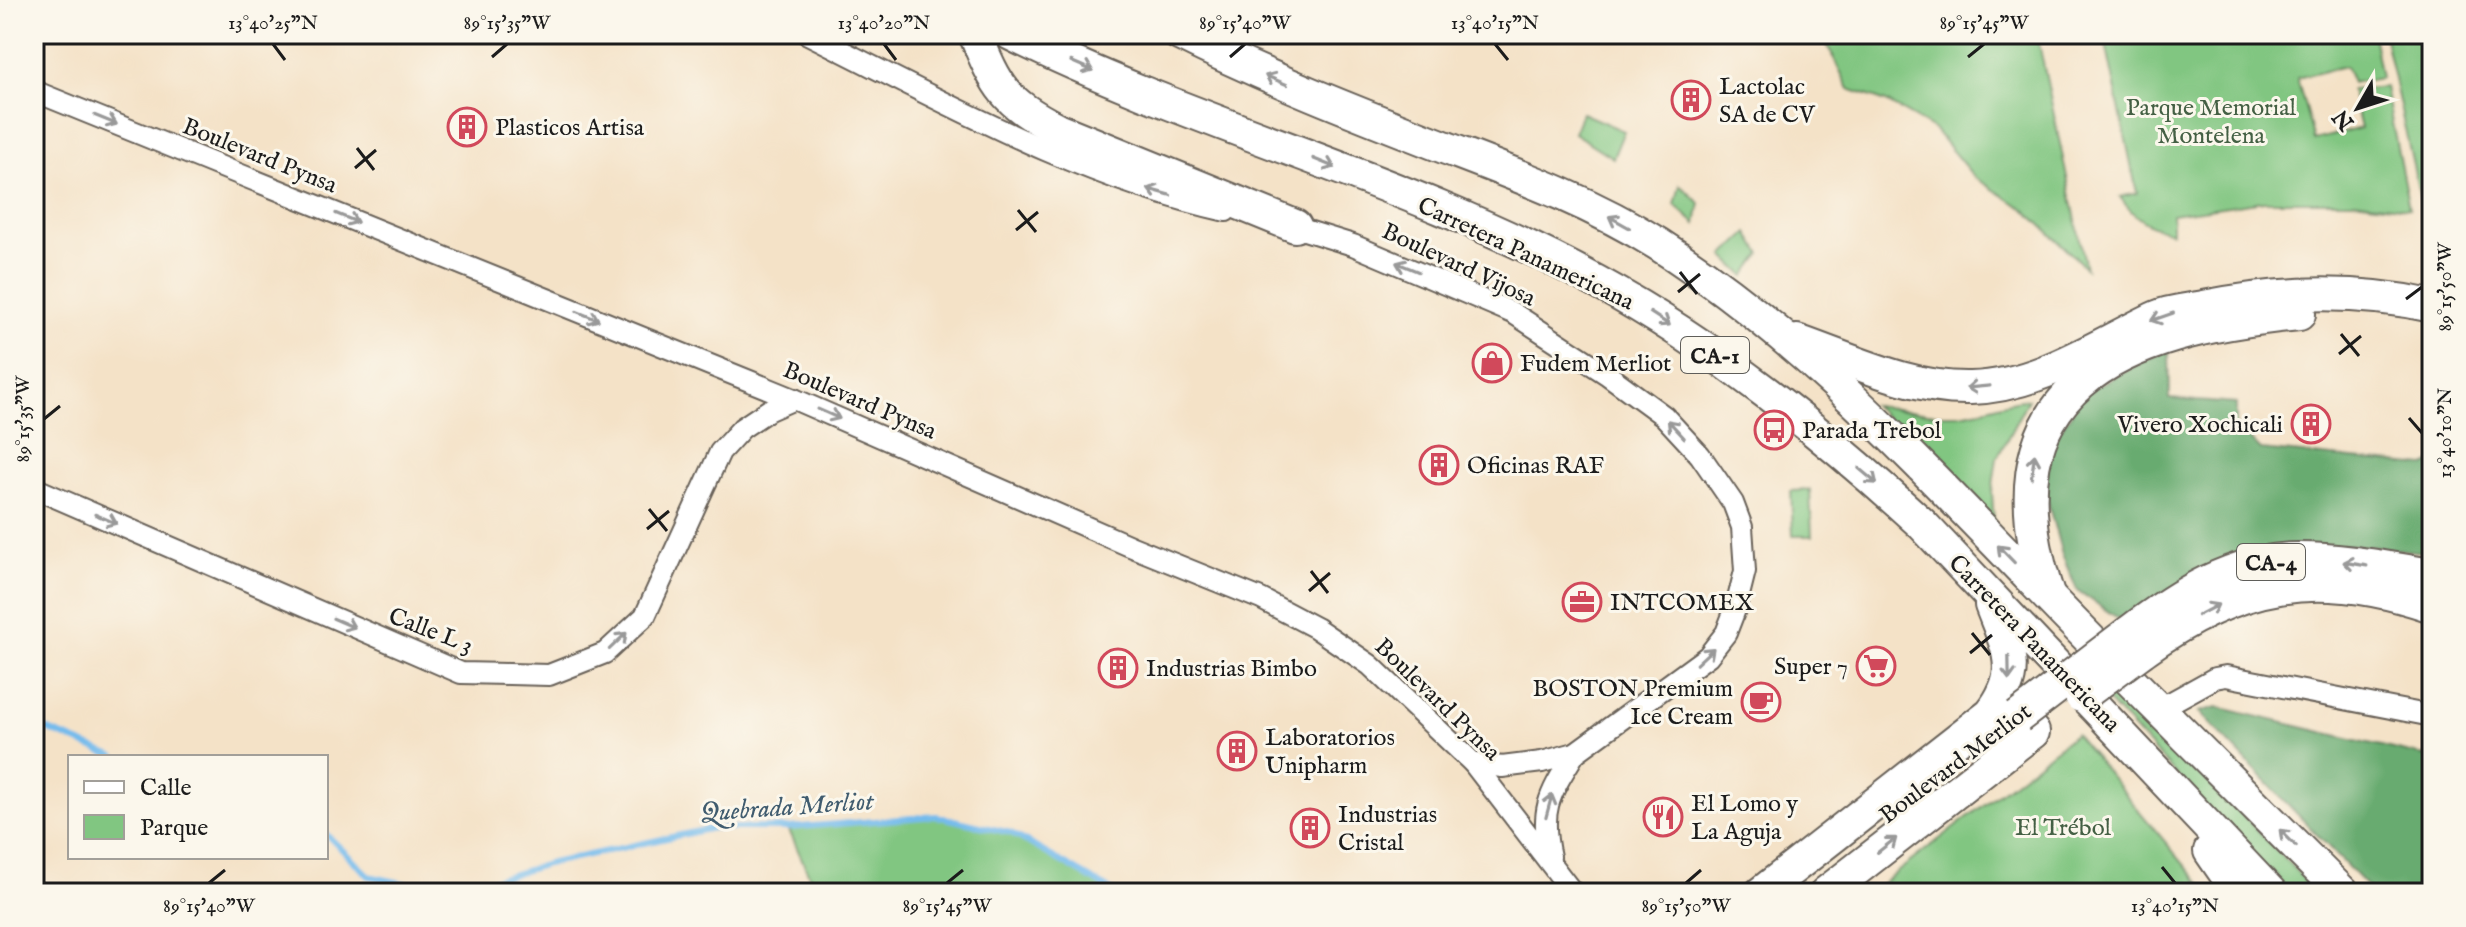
<svg xmlns="http://www.w3.org/2000/svg" width="2466" height="927" font-family="'IM FELL English',serif">
<style>
.green{fill:#81c681;stroke:#4e714e;stroke-width:2}
.forest{fill:#68ab6f;stroke:#426446;stroke-width:2}
.lines{fill:none;stroke-linecap:round;stroke-linejoin:round}
.stream{stroke:#75bbec;stroke-width:6}
.minor-casing{stroke:#686158;stroke-width:24}
.primary-casing{stroke:#686158;stroke-width:36}
.minor{stroke:#fff;stroke-width:20}
.primary{stroke:#fff;stroke-width:32}
.primary-bridge-casing{stroke:#686158;stroke-width:36;stroke-linecap:butt}
.primary-bridge{stroke:#fff;stroke-width:32}
.oneway{stroke:#999}
.ticks{fill:none;stroke:#1c1c1c;stroke-width:3}
.labels{text-anchor:middle;stroke-width:6;stroke-linejoin:round;paint-order:stroke}
.shield{fill:#fbf7ec;stroke:#5f5e5a;stroke-width:2}
.shield-label{font-size:22px;font-weight:bold;fill:#1c1c1c}
.poi-label{font-size:24px;fill:#1c1c1c;stroke:#fbf7ec;text-anchor:start}
.park-label{font-size:24px;fill:#446044;stroke:#fbf7ec}
.street-label{font-size:24px;fill:#1c1c1c;stroke:#fbf7ec}
.water-label{font-size:26px;font-style:italic;fill:#405c6f;stroke:#fbf7ec}
.neatline{fill:none;stroke:#1c1c1c;stroke-width:3}
.ticks-label{font-size:20px;text-anchor:middle;fill:#1c1c1c}
</style>
<rect width="100%" height="100%" fill="#fbf7ec"/>
<filter id="ink" filterUnits="userSpaceOnUse"><feTurbulence type="fractalNoise" baseFrequency=".0125" numOctaves="2"/><feDisplacementMap in="SourceGraphic" scale="16" xChannelSelector="R" yChannelSelector="G"/><feConvolveMatrix kernelMatrix="1 2 1 2 8 2 1 2 1" color-interpolation-filters="sRGB"/></filter>
<filter id="wash" filterUnits="userSpaceOnUse"><feTurbulence type="fractalNoise" baseFrequency=".006" numOctaves="4" result="noise"/><feDisplacementMap in="SourceGraphic" scale="32" xChannelSelector="R" yChannelSelector="G"/><feGaussianBlur stdDeviation="1.8" result="paint"/><feColorMatrix in="noise" values="0 0 0 0 0 0 0 0 0 0 0 0 0 0 0 0 0 1.4 0 .05"/><feComposite in="paint" operator="in"/></filter>
<g filter="url(#wash)">
<rect width="100%" height="100%" fill="#f4e2c7"/>
<g class="green">
<path d="M 1822,34 L 2037,34 L 2086,268 L 2026,210 L 1974,177 L 1935,130 L 1886,102 L 1849,89 Z"/>
<path d="M 2104,34 L 2373,34 L 2381,78 L 2352,83 L 2345,66 L 2297,78 L 2314,140 L 2361,128 L 2351,90 L 2385,87 L 2409,208 L 2353,201 L 2264,201 L 2172,214 L 2172,232 C 2148,227 2134,218 2120,197 L 2137,193 Z"/>
<path d="M 2384,34 L 2421,34 L 2432,45 L 2432,214 L 2423,211 Z"/>
<path d="M 1582,113 L 1624,131 L 1613,158 L 1574,133 Z"/>
<path d="M 1680,185 L 1700,203 L 1696,224 L 1675,205 Z"/>
<path d="M 1748,233 L 1761,254 L 1745,276 L 1724,256 Z"/>
<path d="M 2028,399 L 1997,458 L 1992,492 L 1994,523 L 1873,405 C 1899,410 1928,415 1955,414 C 1980,413 2003,401 2028,399 Z"/>
<path d="M 1810,490 L 1812,536 L 1793,536 L 1791,491 Z"/>
<path d="M 2116,681 L 2317,893 L 2286,893 L 2100,693 Z"/>
<path d="M 2075,734 L 2208,893 L 1870,893 Z"/>
<path d="M 936,816 L 1011,833 L 1116,893 L 817,893 L 788,828 Z"/>
</g>
<g class="forest">
<path d="M 2169,348 L 2170,399 L 2236,404 L 2236,425 L 2261,450 L 2425,466 L 2432,462 L 2432,553 L 2354,545 L 2287,548 L 2122,621 L 2077,590 L 2062,555 L 2045,492 L 2050,446 L 2085,392 Z"/>
<path d="M 2217,707 L 2432,758 L 2432,893 L 2373,893 L 2199,712 Z"/>
</g>
<g class="lines">
<g class="stream">
<path d="M 34,724 L 115,757"/>
<path d="M 326,834 L 369,876 L 448,893"/>
<path d="M 451,893 L 547,864 L 713,828 L 788,828 L 936,816 L 1011,833 L 1116,893"/>
</g>
</g>
</g>
<g filter="url(#ink)">
<g class="lines">
<defs>
<g id="minor">
<path d="M 808,34 C 943,101 1078,178 1226,211"/>
<path d="M 34,91 L 794,399 L 1130,546 L 1261,599 L 1316,628 L 1370,665 L 1473,763 L 1573,893"/>
<path d="M 1285,224 L 1353,245 L 1513,313 L 1608,375 L 1664,416 L 1700,455 L 1733,503 L 1742,527 L 1745,571 L 1736,607 L 1726,633 L 1708,656 L 1575,753 L 1542,762 L 1502,767 L 1473,763"/>
<path d="M 34,488 L 461,673 L 549,675 L 605,653 L 645,616 L 720,452 L 742,428 L 769,410 L 794,399"/>
<path d="M 2159,709 L 2215,678 L 2226,676 L 2432,716"/>
<path d="M 1550,857 C 1539,808 1550,794 1575,753"/>
<path d="M 34,891 L 39,893"/>
</g>
<g id="primary">
<path d="M 975,34 C 998,89 1004,101 1057,129 L 1295,226"/>
<path d="M 1011,34 C 1201,128 1411,180 1597,282 C 1716,347 1822,432 1922,524 L 2271,893"/>
<path d="M 1179,34 C 1265,77 1354,112 1444,147 C 1517,175 1591,202 1658,244 C 1802,336 1918,463 2036,584 C 2137,689 2240,790 2343,893"/>
<path d="M 1797,341 C 1852,360 1912,390 1971,388 C 2039,386 2097,345 2157,317 C 2171,311 2189,310 2204,307 C 2281,291 2355,289 2432,306"/>
<path d="M 2048,595 C 1980,386 2121,331 2299,314"/>
<path d="M 2128,633 C 2178,595 2233,559 2299,559 C 2343,559 2388,568 2432,575"/>
<path d="M 2142,651 C 2238,581 2319,567 2432,606"/>
<path d="M 2210,851 L 2239,893"/>
<path d="M 1761,893 L 1991,713 C 2023,671 2008,650 1991,605"/>
<path d="M 1826,893 L 2033,732"/>
</g>
</defs>
<use href="#minor" class="minor-casing"/>
<use href="#primary" class="primary-casing"/>
<use href="#minor" class="minor"/>
<use href="#primary" class="primary"/>
<defs>
<g id="primary-bridge">
<path d="M 2081,696 L 2142,651"/>
<path d="M 2018,717 L 2128,633"/>
</g>
</defs>
<use href="#primary-bridge" class="primary-bridge-casing"/>
<use href="#primary-bridge" class="primary-bridge"/>
</g>
<defs><path id="oneway-shaft" d="M-6 0H5M1.5-3L5.5 0L1.5 3" fill="none" stroke-width="1.6" stroke-linecap="round" stroke-linejoin="round" transform="scale(2)"/></defs>
<g class="oneway">
<use href="#oneway-shaft" transform="translate(1082 66) rotate(23)"/>
<use href="#oneway-shaft" transform="translate(1276 80) rotate(-157)"/>
<use href="#oneway-shaft" transform="translate(106 120) rotate(22)"/>
<use href="#oneway-shaft" transform="translate(1324 163) rotate(22)"/>
<use href="#oneway-shaft" transform="translate(1159 192) rotate(-164)"/>
<use href="#oneway-shaft" transform="translate(347 218) rotate(22)"/>
<use href="#oneway-shaft" transform="translate(1619 222) rotate(-151)"/>
<use href="#oneway-shaft" transform="translate(1407 267) rotate(-158)"/>
<use href="#oneway-shaft" transform="translate(588 316) rotate(22)"/>
<use href="#oneway-shaft" transform="translate(2162 317) rotate(161)"/>
<use href="#oneway-shaft" transform="translate(1660 319) rotate(33)"/>
<use href="#oneway-shaft" transform="translate(1978 387) rotate(175)"/>
<use href="#oneway-shaft" transform="translate(829 414) rotate(24)"/>
<use href="#oneway-shaft" transform="translate(1676 429) rotate(-133)"/>
<use href="#oneway-shaft" transform="translate(2033 466) rotate(-82)"/>
<use href="#oneway-shaft" transform="translate(1868 476) rotate(40)"/>
<use href="#oneway-shaft" transform="translate(106 519) rotate(23)"/>
<use href="#oneway-shaft" transform="translate(2006 554) rotate(-134)"/>
<use href="#oneway-shaft" transform="translate(2355 564) rotate(-171)"/>
<use href="#oneway-shaft" transform="translate(2208 610) rotate(-28)"/>
<use href="#oneway-shaft" transform="translate(344 623) rotate(23)"/>
<use href="#oneway-shaft" transform="translate(618 641) rotate(-44)"/>
<use href="#oneway-shaft" transform="translate(1705 656) rotate(-43)"/>
<use href="#oneway-shaft" transform="translate(2009 668) rotate(89)"/>
<use href="#oneway-shaft" transform="translate(1549 806) rotate(-75)"/>
<use href="#oneway-shaft" transform="translate(2288 838) rotate(-135)"/>
<use href="#oneway-shaft" transform="translate(1887 845) rotate(-38)"/>
</g>
</g>
<path class="ticks" d="M 273,44 L 285,60M 884,44 L 896,60M 1495,44 L 1508,60M 492,57 L 507,44M 1230,57 L 1245,44M 1968,57 L 1984,44M 357,148 L 374,170M 355,168 L 376,150M 1018,210 L 1036,232M 1016,230 L 1038,212M 1680,272 L 1697,294M 1678,292 L 1700,274M 2406,299 L 2422,287M 2341,334 L 2359,356M 2339,354 L 2361,336M 2409,418 L 2422,433M 44,419 L 60,406M 649,509 L 667,531M 647,529 L 669,511M 1311,571 L 1328,593M 1309,591 L 1330,573M 1972,633 L 1990,655M 1970,653 L 1992,635M 2162,867 L 2175,883M 209,883 L 225,870M 947,883 L 963,870M 1686,883 L 1701,870"/>
<defs>
<symbol id="building-ring" viewBox="-11 -11 22 22"><circle r="9.5" fill="#fbf7ec" stroke="#d1495b" stroke-width="1.5"/><path d="M-4-6H4V6H1V3H-1V6H-4ZM-2.5-4.3h1.7v1.8h-1.7ZM.8-4.3h1.7v1.8H.8ZM-2.5-1h1.7V.8h-1.7ZM.8-1h1.7V.8H.8Z" fill="#d1495b"/></symbol>
<symbol id="shop-ring" viewBox="-11 -11 22 22"><circle r="9.5" fill="#fbf7ec" stroke="#d1495b" stroke-width="1.5"/><path d="M-5-2.5h2.3a2.7 3.5 0 0 1 5.4 0H5L5.5 6h-11ZM-1.5-2.5h3a1.5 2.3 0 0 0-3 0Z" fill="#d1495b"/></symbol>
<symbol id="bus-ring" viewBox="-11 -11 22 22"><circle r="9.5" fill="#fbf7ec" stroke="#d1495b" stroke-width="1.5"/><path d="M-5-6H5V4H4V6H2V4H-2V6H-4V4H-5ZM-3.5-4V0h7V-4ZM-3.5 1.2v1.5H-2V1.2ZM2 1.2v1.5H3.5V1.2Z" fill="#d1495b"/></symbol>
<symbol id="office-ring" viewBox="-11 -11 22 22"><circle r="9.5" fill="#fbf7ec" stroke="#d1495b" stroke-width="1.5"/><path d="M-6-3h4V-5.5h4V-3h4V5H-6ZM-1-4.5V-3h2v-1.5ZM-6 0V1H6V0Z" fill="#d1495b"/></symbol>
<symbol id="supermarket-ring" viewBox="-11 -11 22 22"><circle r="9.5" fill="#fbf7ec" stroke="#d1495b" stroke-width="1.5"/><path d="M-6-5.5h2.5l.6 2H6L4.5 2H-2.5L-4.4-4H-6ZM-1.5 3.2a1.3 1.3 0 1 0 .1 0ZM3 3.2a1.3 1.3 0 1 0 .1 0Z" fill="#d1495b"/></symbol>
<symbol id="cafe-ring" viewBox="-11 -11 22 22"><circle r="9.5" fill="#fbf7ec" stroke="#d1495b" stroke-width="1.5"/><path d="M-5.5-4.5H6V0H3Q3 3.5 0 3.5H-2.5Q-5.5 3.5-5.5 0ZM3-3.2v2h1.7v-2ZM-6 4.5H4V6H-6Z" fill="#d1495b"/></symbol>
<symbol id="restaurant-ring" viewBox="-11 -11 22 22"><circle r="9.5" fill="#fbf7ec" stroke="#d1495b" stroke-width="1.5"/><path d="M-5-6h1v4h1v-4h1v4h1v-4h1v5L-1.5 .5V6h-2V.5L-5-1ZM5-6V6H3V1.5H1.5Q1.5-4 5-6Z" fill="#d1495b"/></symbol>
</defs>
<g fill-rule="evenodd">
<use href="#building-ring" x="1669" y="78" width="44" height="44"/>
<use href="#building-ring" x="445" y="105" width="44" height="44"/>
<use href="#shop-ring" x="1470" y="341" width="44" height="44"/>
<use href="#building-ring" x="2289" y="402" width="44" height="44"/>
<use href="#bus-ring" x="1752" y="408" width="44" height="44"/>
<use href="#building-ring" x="1417" y="443" width="44" height="44"/>
<use href="#office-ring" x="1560" y="580" width="44" height="44"/>
<use href="#supermarket-ring" x="1854" y="644" width="44" height="44"/>
<use href="#building-ring" x="1096" y="646" width="44" height="44"/>
<use href="#cafe-ring" x="1739" y="680" width="44" height="44"/>
<use href="#building-ring" x="1215" y="729" width="44" height="44"/>
<use href="#restaurant-ring" x="1641" y="795" width="44" height="44"/>
<use href="#building-ring" x="1288" y="806" width="44" height="44"/>
</g>
<g class="labels">
<g class="shield">
<rect x="1681" y="337" width="68" height="36" rx="6"/>
<rect x="2237" y="544" width="68" height="36" rx="6"/>
</g>
<g class="shield-label">
<text x="1715" y="363">CA-1</text>
<text x="2271" y="570">CA-4</text>
</g>
<g class="poi-label">
<text x="1719" y="94">Lactolac<tspan x="1719" dy="28">SA de CV</tspan></text>
<text x="495" y="135">Plasticos Artisa</text>
<text x="1520" y="371">Fudem Merliot</text>
<text x="2283" y="432" text-anchor="end">Vivero Xochicali</text>
<text x="1802" y="438">Parada Trebol</text>
<text x="1467" y="473">Oficinas RAF</text>
<text x="1610" y="610">INTCOMEX</text>
<text x="1848" y="674" text-anchor="end">Super 7</text>
<text x="1146" y="676">Industrias Bimbo</text>
<text x="1733" y="696" text-anchor="end">BOSTON Premium<tspan x="1733" dy="28">Ice Cream</tspan></text>
<text x="1265" y="745">Laboratorios<tspan x="1265" dy="28">Unipharm</tspan></text>
<text x="1691" y="811">El Lomo y<tspan x="1691" dy="28">La Aguja</tspan></text>
<text x="1338" y="822">Industrias<tspan x="1338" dy="28">Cristal</tspan></text>
</g>
<g class="park-label">
<text x="2211" y="115">Parque Memorial<tspan x="2211" dy="28">Montelena</tspan></text>
<text x="2063" y="835">El Trébol</text>
</g>
<g class="street-label">
<text transform="translate(260 155) rotate(22)" y="8">Boulevard Pynsa</text>
<text transform="translate(1526 253) rotate(25)" y="8">Carretera Panamericana</text>
<text transform="translate(1459 264) rotate(25)" y="8">Boulevard Vijosa</text>
<text transform="translate(860 400) rotate(23)" y="8">Boulevard Pynsa</text>
<text transform="translate(431 630) rotate(21)" y="8">Calle L 3</text>
<text transform="translate(2035 643) rotate(46)" y="8">Carretera Panamericana</text>
<text transform="translate(1438 699) rotate(44)" y="8">Boulevard Pynsa</text>
<text transform="translate(1955 763) rotate(-37)" y="8">Boulevard Merliot</text>
</g>
<g class="water-label">
<text transform="translate(787 806) rotate(-4)" y="9">Quebrada Merliot</text>
</g>
</g>
<rect width="2466" height="927" fill="none" stroke="#fbf7ec" stroke-width="88"/>
<rect x="68" y="755" width="260" height="104" fill="#fbf7ec" stroke="#a29f99" stroke-width="2"/>
<rect x="84" y="781" width="40" height="12" fill="#ffffff" stroke="#a29f99" stroke-width="2"/>
<text x="140" y="795" font-size="24" fill="#1c1c1c">Calle</text>
<rect x="84" y="815" width="40" height="24" fill="#81c681" stroke="#a29f99" stroke-width="2"/>
<text x="140" y="835" font-size="24" fill="#1c1c1c">Parque</text>
<g transform="translate(2358 108) rotate(231)" stroke="#fbf7ec" stroke-width="6" paint-order="stroke">
<path d="M0-6L14 30L0 20L-14 30Z" fill="#1c1c1c"/>
<text y="-12" font-size="22" font-weight="bold" text-anchor="middle" fill="#1c1c1c">N</text>
</g>
<rect x="44" y="44" width="2378" height="839" class="neatline"/>
<g class="ticks-label">
<text x="273" y="29">13°40'25"N</text>
<text x="507" y="29">89°15'35"W</text>
<text x="884" y="29">13°40'20"N</text>
<text x="1245" y="29">89°15'40"W</text>
<text x="1495" y="29">13°40'15"N</text>
<text x="1984" y="29">89°15'45"W</text>
<text transform="translate(2444 287) rotate(-90)" y="7">89°15'50"W</text>
<text transform="translate(22 419) rotate(-90)" y="7">89°15'35"W</text>
<text transform="translate(2444 433) rotate(-90)" y="7">13°40'10"N</text>
<text x="209" y="912">89°15'40"W</text>
<text x="947" y="912">89°15'45"W</text>
<text x="1686" y="912">89°15'50"W</text>
<text x="2175" y="912">13°40'15"N</text>
</g>
</svg>
